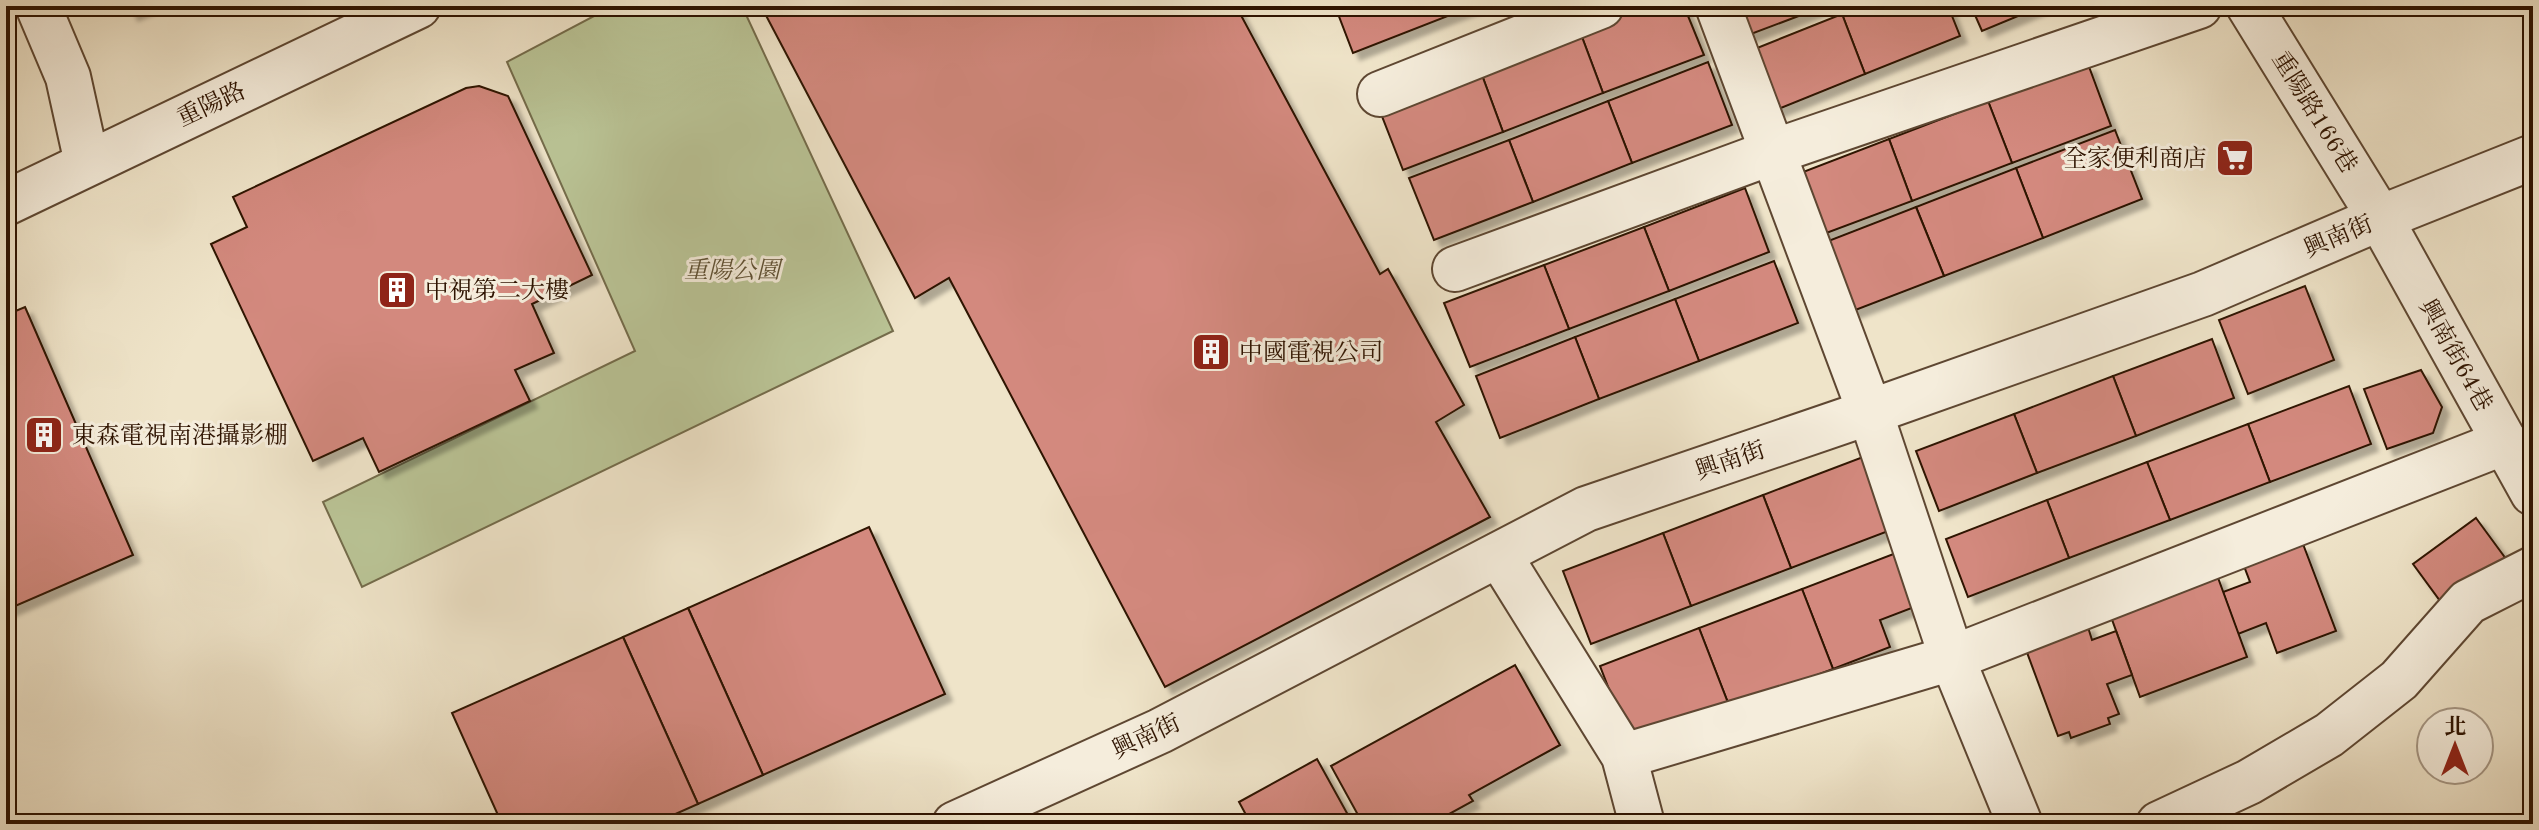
<svg xmlns="http://www.w3.org/2000/svg" width="2539" height="830" font-family="'Old Standard TT','Noto Serif TC',serif">
<style>
.green{fill:#bac496;stroke:#746c4b;stroke-width:2}
.building{fill:#d3897e;stroke:#2e1300;stroke-width:2;filter:url(#shadow)}
.lines{fill:none;stroke-linecap:round;stroke-linejoin:round}
.minor-casing{stroke:#5e4732;stroke-width:48}
.minor{stroke:#f5eddc;stroke-width:44}
.labels{text-anchor:middle;stroke-width:6;stroke-linejoin:round;paint-order:stroke}
.street-label{font-size:24px;fill:#2e1300;stroke:#f5eddc}
.poi-label{font-size:24px;fill:#2e1300;stroke:#f5eddc;text-anchor:start}
.park-label{font-size:24px;font-style:italic;fill:#5f5134;stroke:#f5eddc}
</style>
<defs>
<filter id="shadow"><feDropShadow dx="7" dy="7" stdDeviation="2" flood-color="#0004"/></filter>
</defs>
<rect width="100%" height="100%" fill="#efe4c9"/>
<filter id="stains"><feTurbulence type="fractalNoise" baseFrequency=".0025" numOctaves="4"/><feColorMatrix values="0 0 0 0 .2 0 0 0 0 .09 0 0 0 0 .02 0 0 0 .5 -.17"/></filter>
<radialGradient id="worn" r=".72"><stop offset=".6" stop-color="#630" stop-opacity="0"/><stop offset="1" stop-color="#630" stop-opacity=".3"/></radialGradient>
<path class="green" d="M 613,6 L 742,6 L 893,331 L 362,587 L 323,502 L 635,351 L 507,62 Z"/>
<g class="building">
<path d="M 128,6 L 149,6 L 131,14 Z"/>
<path d="M 761,6 L 1236,6 L 1380,274 L 1388,269 L 1464,405 L 1436,422 L 1490,517 L 1165,687 L 949,278 L 915,298 Z"/>
<path d="M 1335,6 L 1450,6 L 1453,14 L 1353,53 Z"/>
<path d="M 1450,6 L 1475,6 L 1453,14 Z"/>
<path d="M 1638,6 L 1684,6 L 1704,55 L 1603,93 L 1579,29 Z"/>
<path d="M 1731,6 L 1825,6 L 1743,37 Z"/>
<path d="M 1863,6 L 1948,6 L 1960,36 L 1865,74 L 1842,14 Z"/>
<path d="M 1971,6 L 2042,6 L 1982,31 Z"/>
<path d="M 1842,14 L 1865,74 L 1771,112 L 1747,52 Z"/>
<path d="M 1579,29 L 1603,93 L 1503,132 L 1479,67 Z"/>
<path d="M 1708,62 L 1732,125 L 1632,163 L 1608,101 Z"/>
<path d="M 2088,64 L 2111,126 L 2012,163 L 1988,101 Z"/>
<path d="M 1479,67 L 1503,132 L 1403,170 L 1378,106 Z"/>
<path d="M 479,86 L 508,96 L 592,275 L 532,304 L 554,353 L 515,370 L 530,401 L 379,472 L 363,438 L 313,461 L 211,244 L 247,227 L 233,197 L 466,88 Z"/>
<path d="M 1608,101 L 1632,163 L 1533,202 L 1509,140 Z"/>
<path d="M 1988,101 L 2012,163 L 1912,201 L 1889,139 Z"/>
<path d="M 2115,130 L 2142,199 L 2043,238 L 2016,168 Z"/>
<path d="M 1889,139 L 1912,201 L 1813,238 L 1790,177 Z"/>
<path d="M 1509,140 L 1533,202 L 1434,240 L 1409,178 Z"/>
<path d="M 2016,168 L 2043,238 L 1944,276 L 1916,207 Z"/>
<path d="M 1745,188 L 1769,252 L 1669,291 L 1644,227 Z"/>
<path d="M 1916,207 L 1944,276 L 1845,314 L 1818,245 Z"/>
<path d="M 1644,227 L 1669,291 L 1569,329 L 1544,265 Z"/>
<path d="M 1774,261 L 1798,323 L 1699,361 L 1675,299 Z"/>
<path d="M 1544,265 L 1569,329 L 1470,367 L 1444,303 Z"/>
<path d="M 2305,286 L 2334,360 L 2248,394 L 2219,320 Z"/>
<path d="M 1675,299 L 1699,361 L 1599,399 L 1575,337 Z"/>
<path d="M 25,307 L 133,555 L 6,610 L 6,315 Z"/>
<path d="M 1575,337 L 1599,399 L 1500,438 L 1476,376 Z"/>
<path d="M 2212,339 L 2234,398 L 2136,436 L 2113,376 Z"/>
<path d="M 2421,370 L 2442,407 L 2433,433 L 2387,449 L 2364,389 Z"/>
<path d="M 2113,376 L 2136,436 L 2037,473 L 2014,414 Z"/>
<path d="M 2349,386 L 2371,444 L 2270,482 L 2248,424 Z"/>
<path d="M 2014,414 L 2037,473 L 1939,511 L 1916,451 Z"/>
<path d="M 2248,424 L 2270,482 L 2170,520 L 2147,462 Z"/>
<path d="M 1863,457 L 1891,530 L 1791,568 L 1763,495 Z"/>
<path d="M 2147,462 L 2170,520 L 2069,558 L 2047,500 Z"/>
<path d="M 1763,495 L 1791,568 L 1691,606 L 1663,533 Z"/>
<path d="M 2047,500 L 2069,558 L 1968,597 L 1946,539 Z"/>
<path d="M 2476,518 L 2509,563 L 2446,609 L 2413,564 Z"/>
<path d="M 869,527 L 945,694 L 763,775 L 688,608 Z"/>
<path d="M 1663,533 L 1691,606 L 1591,644 L 1563,571 Z"/>
<path d="M 2303,544 L 2336,631 L 2277,653 L 2266,623 L 2238,634 L 2223,592 L 2250,582 L 2244,566 Z"/>
<path d="M 1896,553 L 1917,606 L 1880,620 L 1890,647 L 1833,669 L 1802,589 Z"/>
<path d="M 2217,575 L 2247,657 L 2140,697 L 2110,614 Z"/>
<path d="M 1802,589 L 1833,669 L 1730,708 L 1699,628 Z"/>
<path d="M 688,608 L 763,775 L 698,804 L 623,637 Z"/>
<path d="M 2087,624 L 2092,640 L 2116,631 L 2132,675 L 2107,684 L 2119,714 L 2108,718 L 2110,724 L 2071,738 L 2069,732 L 2058,736 L 2025,647 Z"/>
<path d="M 1699,628 L 1730,708 L 1631,746 L 1600,666 Z"/>
<path d="M 623,637 L 698,804 L 653,824 L 502,824 L 452,713 Z"/>
<path d="M 1515,665 L 1560,745 L 1469,795 L 1473,801 L 1431,824 L 1363,824 L 1331,766 Z"/>
<path d="M 1317,759 L 1353,824 L 1251,824 L 1239,802 Z"/>
</g>
<g class="lines">
<defs>
<g id="minor">
<path d="M 38,6 L 68,77 L 87,163"/>
<path d="M 1718,6 L 1870,412 L 1952,658 L 2020,824"/>
<path d="M 2249,6 L 2380,218 L 2533,493"/>
<path d="M 1380,94 L 1601,6"/>
<path d="M 6,203 L 418,6"/>
<path d="M 1455,269 L 1773,152 L 2199,6"/>
<path d="M 1499,555 L 1624,756 L 1642,824"/>
<path d="M 1624,756 L 1952,658 L 2505,442"/>
<path d="M 955,824 L 1160,731 L 1586,509 L 1870,412 L 2203,294 L 2380,218 L 2533,157"/>
<path d="M 2159,824 L 2249,782 L 2329,735 L 2399,680 L 2468,602 L 2533,569"/>
</g>
</defs>
<use href="#minor" class="minor-casing"/>
<use href="#minor" class="minor"/>
</g>
<defs>
<symbol id="supermarket-square" viewBox="-11 -11 22 22"><rect x="-9" y="-9" width="18" height="18" rx="4" fill="#8f2418" stroke="#f5eddc"/><path d="M-6-5.5h2.5l.6 2H6L4.5 2H-2.5L-4.4-4H-6ZM-1.5 3.2a1.3 1.3 0 1 0 .1 0ZM3 3.2a1.3 1.3 0 1 0 .1 0Z" fill="#fff"/></symbol>
<symbol id="building-square" viewBox="-11 -11 22 22"><rect x="-9" y="-9" width="18" height="18" rx="4" fill="#8f2418" stroke="#f5eddc"/><path d="M-4-6H4V6H1V3H-1V6H-4ZM-2.5-4.3h1.7v1.8h-1.7ZM.8-4.3h1.7v1.8H.8ZM-2.5-1h1.7V.8h-1.7ZM.8-1h1.7V.8H.8Z" fill="#fff"/></symbol>
</defs>
<g fill-rule="evenodd">
<use href="#supermarket-square" x="2213" y="136" width="44" height="44"/>
<use href="#building-square" x="375" y="268" width="44" height="44"/>
<use href="#building-square" x="1189" y="330" width="44" height="44"/>
<use href="#building-square" x="22" y="413" width="44" height="44"/>
</g>
<g class="labels">
<g class="street-label">
<text transform="translate(211 104) rotate(-25)" y="8">重陽路</text>
<text transform="translate(2315 112) rotate(58)" y="8">重陽路166巷</text>
<text transform="translate(2338 236) rotate(-23)" y="8">興南街</text>
<text transform="translate(2456 355) rotate(61)" y="8">興南街64巷</text>
<text transform="translate(1730 460) rotate(-19)" y="8">興南街</text>
<text transform="translate(1146 736) rotate(-25)" y="8">興南街</text>
</g>
<g class="poi-label">
<text x="2207" y="166" text-anchor="end">全家便利商店</text>
<text x="425" y="298">中視第二大樓</text>
<text x="1239" y="360">中國電視公司</text>
<text x="72" y="443">東森電視南港攝影棚</text>
</g>
<g class="park-label">
<text x="732" y="278">重陽公園</text>
</g>
</g>
<rect width="2539" height="830" fill="none" stroke="#efe4c9" stroke-width="32"/>
<rect x="8" y="8" width="2523" height="814" fill="none" stroke="#2e1300" stroke-width="4"/>
<rect x="16" y="16" width="2507" height="798" fill="none" stroke="#2e1300" stroke-width="2"/>
<g transform="translate(2455 746)"><circle r="38" fill="#f5eddc" stroke="#a59684" stroke-width="2"/>
<path d="M0-6L14 30L0 20L-14 30Z" fill="#8f2418"/>
<text y="-12" font-size="22" font-weight="bold" text-anchor="middle" fill="#2e1300">北</text>
</g>
<rect width="100%" height="100%" filter="url(#stains)"/>
<rect width="100%" height="100%" fill="url(#worn)"/>
</svg>
